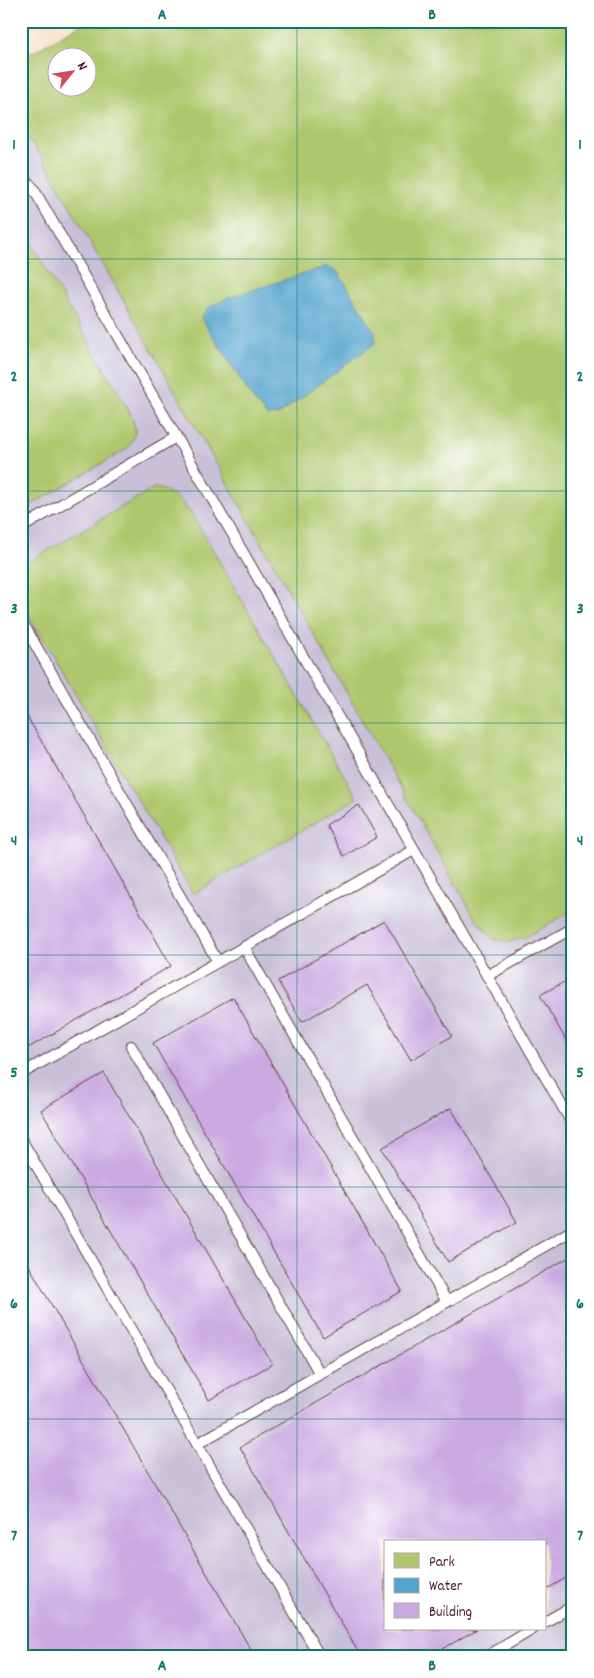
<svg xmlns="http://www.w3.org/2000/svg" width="594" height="1678" font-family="Dekko,sans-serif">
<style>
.industrial{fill:#c8bfd8;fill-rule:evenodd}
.green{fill:#afc76c;stroke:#7c734c;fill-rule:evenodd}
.water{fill:#52a3cd;stroke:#4e617c}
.building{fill:#caa9e1}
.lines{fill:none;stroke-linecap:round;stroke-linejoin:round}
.service-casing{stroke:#643d43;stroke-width:12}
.service{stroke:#fff;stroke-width:10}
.grid{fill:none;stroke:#0f766e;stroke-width:1;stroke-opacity:0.55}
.neatline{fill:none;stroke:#0f766e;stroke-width:2}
.grid-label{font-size:16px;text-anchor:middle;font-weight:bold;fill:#0f766e}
</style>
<rect width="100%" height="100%" fill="#fff"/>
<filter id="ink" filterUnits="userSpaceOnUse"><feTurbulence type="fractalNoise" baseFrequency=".02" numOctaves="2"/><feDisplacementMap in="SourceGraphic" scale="10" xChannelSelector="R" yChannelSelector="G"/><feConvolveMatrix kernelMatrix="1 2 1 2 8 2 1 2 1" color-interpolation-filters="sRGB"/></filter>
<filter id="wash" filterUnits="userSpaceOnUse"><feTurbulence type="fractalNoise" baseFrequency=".0096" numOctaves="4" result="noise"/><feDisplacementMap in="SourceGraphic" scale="20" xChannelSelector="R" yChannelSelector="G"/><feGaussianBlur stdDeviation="1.12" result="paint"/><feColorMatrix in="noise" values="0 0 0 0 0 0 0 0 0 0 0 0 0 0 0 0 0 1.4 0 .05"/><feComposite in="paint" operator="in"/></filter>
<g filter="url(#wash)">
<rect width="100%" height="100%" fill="#f7e4ce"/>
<path class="industrial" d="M 87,21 L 573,21 L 573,1657 L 21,1657 L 21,59 ZM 58,58 L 88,58 L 88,88 L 58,88 ZM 385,1542 L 545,1542 L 545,1629 L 385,1629 Z"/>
<g class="green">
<path d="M 87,21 L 573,21 L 573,910 L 526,937 L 509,942 L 493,939 L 476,920 L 42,157 L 30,141 L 21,142 L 21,59 ZM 58,58 L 88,58 L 88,88 L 58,88 Z"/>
<path d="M 21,226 L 130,413 C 137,430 137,434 127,449 L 21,511 Z"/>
<path d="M 154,488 C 172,490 182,501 193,516 L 357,798 L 193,894 L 21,601 L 21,570 L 30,561 Z"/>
</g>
<path class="water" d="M 328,266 L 339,273 L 375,333 L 375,343 L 278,415 L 267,416 L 253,399 L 201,318 L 208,308 L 228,298 Z"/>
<g id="blocks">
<g class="building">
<path d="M 21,706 L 171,966 L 21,1052 Z"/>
<path d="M 359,805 L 377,837 L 344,856 L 326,825 Z"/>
<path d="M 384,920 L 452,1036 L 411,1060 L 367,985 L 302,1022 L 278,981 Z"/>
<path d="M 573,977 L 573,1052 L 540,995 Z"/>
<path d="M 233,997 L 402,1291 L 323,1337 L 153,1043 Z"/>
<path d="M 104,1073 L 272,1364 L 209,1400 L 41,1110 Z"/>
<path d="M 451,1108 L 517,1222 L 448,1262 L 382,1148 Z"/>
<path d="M 21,1252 L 255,1657 L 21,1657 Z"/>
<path d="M 573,1255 L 573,1574 L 545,1590 L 545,1542 L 385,1542 L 385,1629 L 477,1629 L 429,1657 L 361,1657 L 240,1447 Z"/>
</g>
</g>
</g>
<g filter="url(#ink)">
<use href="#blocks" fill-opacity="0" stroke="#643d43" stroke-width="1"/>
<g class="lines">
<defs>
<g id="service">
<path d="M 21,175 L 33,188 L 573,1125"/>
<path d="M 21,528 L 176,437"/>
<path d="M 21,620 L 218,962"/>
<path d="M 244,947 L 447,1302"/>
<path d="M 487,976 L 573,928"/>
<path d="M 131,1046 L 320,1374"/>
<path d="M 21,1074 L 414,850"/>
<path d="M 21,1139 L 320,1657"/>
<path d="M 197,1444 L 573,1230"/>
<path d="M 545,1622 L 573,1606"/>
<path d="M 486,1657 L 533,1629"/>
</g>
</defs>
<use href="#service" class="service-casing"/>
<use href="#service" class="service"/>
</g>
</g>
<path class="grid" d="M 297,21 L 297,1657M 21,259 L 573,259M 21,491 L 573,491M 21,723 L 573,723M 21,955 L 573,955M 21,1187 L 573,1187M 21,1419 L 573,1419"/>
<rect width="594" height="1678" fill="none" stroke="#fff" stroke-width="55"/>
<rect x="384" y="1540" width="162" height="90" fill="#ffffff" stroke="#b7a5aa"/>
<rect x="394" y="1553" width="25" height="15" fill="#afc76c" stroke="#b7a5aa"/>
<text x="429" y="1566" font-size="15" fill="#4a1f2b">Park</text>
<rect x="394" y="1578" width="25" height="15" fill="#52a3cd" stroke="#b7a5aa"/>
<text x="429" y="1590" font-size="15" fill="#4a1f2b">Water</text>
<rect x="394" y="1603" width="25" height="15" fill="#caa9e1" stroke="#b7a5aa"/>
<text x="429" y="1616" font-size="15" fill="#4a1f2b">Building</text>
<g transform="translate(72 72) rotate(60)"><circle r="24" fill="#ffffff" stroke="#b7a5aa"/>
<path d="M0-4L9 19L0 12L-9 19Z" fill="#d1495b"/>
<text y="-8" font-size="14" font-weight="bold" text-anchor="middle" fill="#4a1f2b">N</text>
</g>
<rect x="28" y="28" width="538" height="1622" class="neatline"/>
<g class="grid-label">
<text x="162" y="19">A</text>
<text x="432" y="19">B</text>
<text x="14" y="149">1</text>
<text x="580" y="149">1</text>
<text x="14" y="381">2</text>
<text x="580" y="381">2</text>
<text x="14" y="613">3</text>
<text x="580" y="613">3</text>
<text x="14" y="845">4</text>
<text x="580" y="845">4</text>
<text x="14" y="1077">5</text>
<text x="580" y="1077">5</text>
<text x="14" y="1308">6</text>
<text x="580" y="1308">6</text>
<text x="14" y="1540">7</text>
<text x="580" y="1540">7</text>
<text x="162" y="1670">A</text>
<text x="432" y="1670">B</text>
</g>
</svg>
